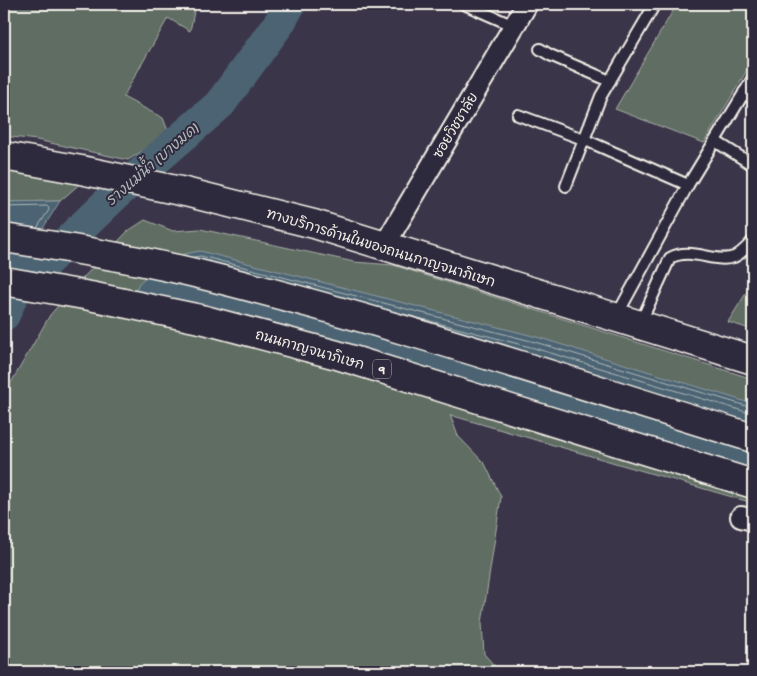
<svg xmlns="http://www.w3.org/2000/svg" width="757" height="676" font-family="'Gochi Hand','Playpen Sans Thai',sans-serif">
<style>
.green{fill:#5e6d63;stroke:#a9afa6}
.water{fill:#4b6473;stroke:#8f9ca2}
.lines{fill:none;stroke-linecap:round;stroke-linejoin:round}
.shore{stroke:#b0b9b9;stroke-width:1}
.canal{stroke:#4b6473;stroke-width:19}
.river{stroke:#4b6473;stroke-width:32}
.lane-casing{stroke:#f4f1e8;stroke-width:14}
.street-casing{stroke:#f4f1e8;stroke-width:24}
.secondary-casing{stroke:#f4f1e8;stroke-width:31}
.highway-casing{stroke:#f4f1e8;stroke-width:31}
.lane{stroke:#2f2a3d;stroke-width:10}
.street{stroke:#2f2a3d;stroke-width:20}
.secondary{stroke:#2f2a3d;stroke-width:28}
.highway{stroke:#2f2a3d;stroke-width:28}
.labels{text-anchor:middle;stroke-width:4;stroke-linejoin:round;paint-order:stroke}
.shield{fill:#2f2a3d;stroke:#b9b5b5;stroke-width:1}
.shield-label{font-size:12px;font-weight:bold;fill:#f4f1e8}
.street-label{font-size:14px;fill:#f4f1e8;stroke:#2f2a3d}
.water-label{font-size:15px;font-style:italic;fill:#b0b9b9;stroke:#2f2a3d}
</style>
<rect width="100%" height="100%" fill="#3b354a"/>
<filter id="ink" filterUnits="userSpaceOnUse"><feTurbulence type="fractalNoise" baseFrequency=".02" numOctaves="2"/><feDisplacementMap in="SourceGraphic" scale="10" xChannelSelector="R" yChannelSelector="G"/><feConvolveMatrix kernelMatrix="1 2 1 2 8 2 1 2 1" color-interpolation-filters="sRGB"/></filter>
<g filter="url(#ink)">
<g class="green">
<path d="M 4,4 L 191,4 L 195,7 L 190,31 L 168,18 L 123,97 L 163,118 L 168,131 L 156,142 L 128,160 L 37,140 L 4,136 Z"/>
<path d="M 677,4 L 753,4 L 753,60 L 704,143 L 615,109 Z"/>
<path d="M 4,170 L 83,181 L 60,201 L 4,202 Z"/>
<path d="M 145,220 L 173,231 L 200,229 L 354,262 L 393,265 L 753,379 L 753,503 L 450,415 L 458,436 L 485,464 L 501,497 L 482,623 L 484,654 L 500,672 L 4,672 L 4,395 L 50,315 L 78,283 L 128,231 Z"/>
<path d="M 753,282 L 753,330 L 728,322 Z"/>
</g>
<g class="water">
<path d="M 60,201 L 4,291 L 4,202 Z"/>
<path d="M 200,251 L 537,337 L 753,404 L 753,497 L 250,344 L 134,294 L 139,283 L 169,257 Z"/>
</g>
<g class="lines">
<g class="shore">
<path d="M 4,207 L 48,206 L 49,210 L 37,228"/>
<path d="M 194,257 L 201,256 L 535,342 L 753,408"/>
<path d="M 388,310 L 534,348 L 753,414"/>
</g>
<path class="canal" d="M 4,270 L 48,260"/>
<path class="river" d="M 4,315 L 13,294 L 113,197 L 220,104 L 280,22 L 290,4"/>
<defs>
<g id="lane">
<path d="M 464,4 L 514,26"/>
<path d="M 540,49 L 550,55 L 610,81"/>
<path d="M 744,92 L 753,99"/>
<path d="M 518,115 L 583,139 L 688,185 L 616,317"/>
<path d="M 715,141 L 753,165"/>
<path d="M 688,185 L 753,78"/>
<path d="M 566,186 L 601,96 L 655,4"/>
<path d="M 640,324 L 670,258 C 691,246 715,264 734,257 C 741,254 747,247 752,242"/>
</g>
<g id="street">
<path d="M 384,246 L 527,4"/>
<path d="M 741,517 L 753,520"/>
</g>
<path id="secondary" d="M 4,156 L 81,170 L 185,192 L 314,224 L 753,360"/>
<g id="highway">
<path d="M 4,238 C 70,248 138,259 203,275 C 389,321 571,382 753,438"/>
<path d="M 4,281 L 90,296 L 205,320 L 337,355 L 753,484"/>
</g>
</defs>
<use href="#lane" class="lane-casing"/>
<use href="#street" class="street-casing"/>
<use href="#secondary" class="secondary-casing"/>
<use href="#highway" class="highway-casing"/>
<use href="#lane" class="lane"/>
<use href="#street" class="street"/>
<use href="#secondary" class="secondary"/>
<use href="#highway" class="highway"/>
</g>
</g>
<g class="labels">
<rect class="shield" x="373" y="359.5" width="18" height="19" rx="4"/>
<g class="shield-label">
<text x="382" y="373">9</text>
</g>
<g class="street-label">
<text transform="translate(455 125) rotate(-59)" y="5">ซอยวิชชาลัย</text>
<text transform="translate(381 247) rotate(17)" y="5">ทางบริการด้านในของถนนกาญจนาภิเษก</text>
<text transform="translate(310 349) rotate(16)" y="5">ถนนกาญจนาภิเษก</text>
</g>
<g class="water-label">
<text transform="translate(152 164) rotate(-41)" y="5">รางแม่น้ำ (บางมด)</text>
</g>
</g>
<rect width="757" height="676" fill="none" stroke="#2f2a3d" stroke-width="20"/>
<rect x="10" y="10" width="737" height="656" fill="none" stroke="#f4f1e8" stroke-width="2" filter="url(#ink)"/>
</svg>
